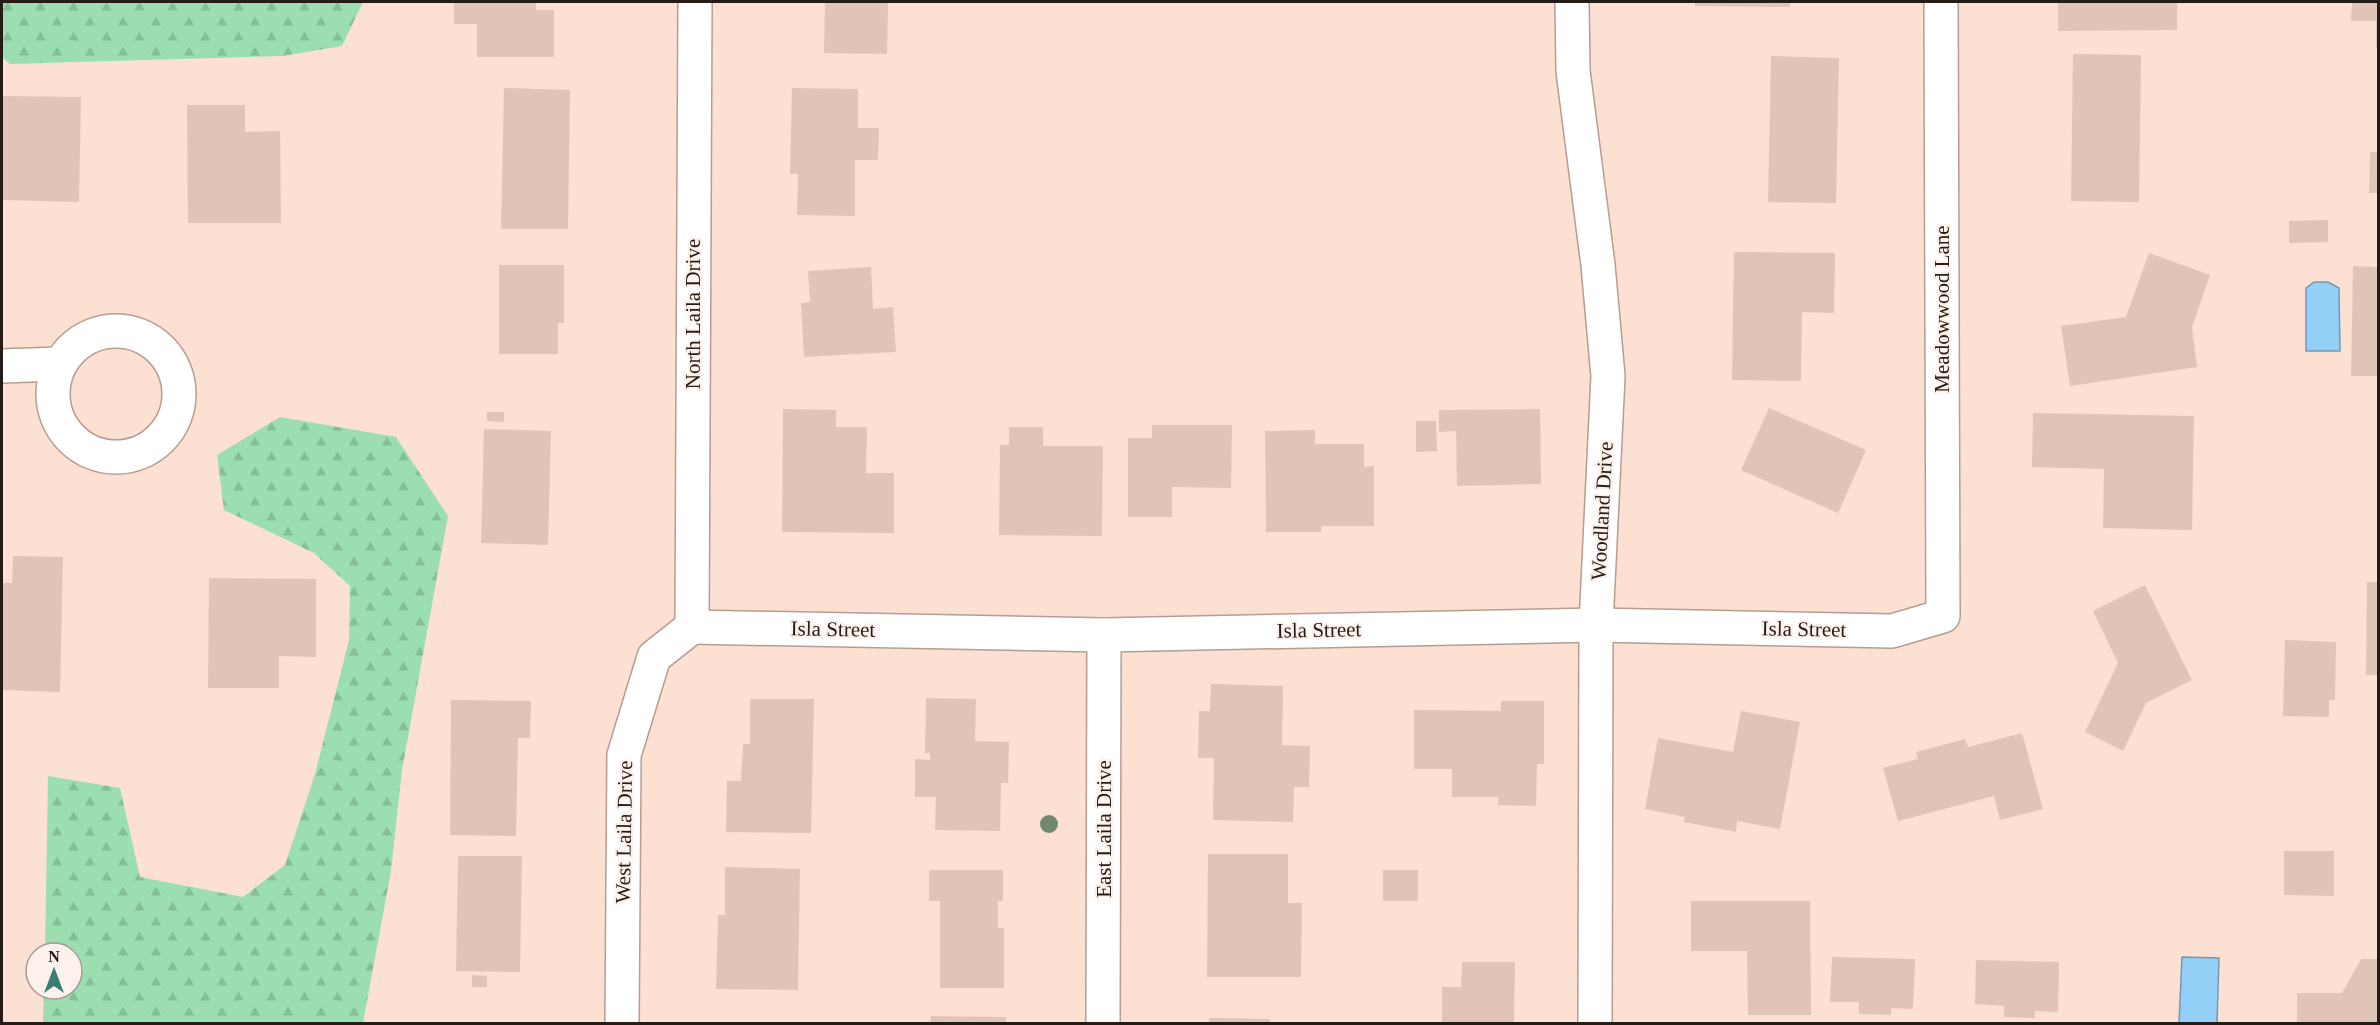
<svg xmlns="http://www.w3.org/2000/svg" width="2380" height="1025" font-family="'Times New Roman',serif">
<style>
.forest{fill:url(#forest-firs)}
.water{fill:#93cff7;stroke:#7299b4;stroke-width:1.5}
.building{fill:#e0c4b7}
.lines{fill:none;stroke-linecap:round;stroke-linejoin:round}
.minor-casing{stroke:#b79c90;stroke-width:36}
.minor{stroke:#fff;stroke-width:33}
.tree{fill:#718770}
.labels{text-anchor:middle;stroke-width:4.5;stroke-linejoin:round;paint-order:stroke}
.street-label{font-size:21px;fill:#251b17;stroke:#fdf1ec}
</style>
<defs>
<pattern id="forest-firs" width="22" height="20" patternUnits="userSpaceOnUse" patternTransform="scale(1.5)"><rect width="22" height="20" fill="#9bdfb1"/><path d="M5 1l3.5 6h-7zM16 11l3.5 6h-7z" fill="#85bf98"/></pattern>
</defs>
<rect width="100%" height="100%" fill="#fce0d2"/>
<g class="forest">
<path d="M 2,2 L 363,2 L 342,46 L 283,56 L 10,64 L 2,57 Z"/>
<path d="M 280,417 L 396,437 L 448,516 L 402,770 L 391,871 L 363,1023 L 43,1023 L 44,989 L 72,989 L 72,953 L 45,953 L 48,776 L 120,788 L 140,877 L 243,897 L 285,865 L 315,774 L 349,640 L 350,586 L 314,553 L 224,510 L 217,455 Z"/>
</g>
<g class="water">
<path d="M 2314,282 L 2328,282 L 2339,288 L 2340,351 L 2306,351 L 2306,288 Z"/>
<path d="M 2182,957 L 2219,958 L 2217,1023 L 2179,1023 Z"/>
</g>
<g class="building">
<path d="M 454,2 L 536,2 L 536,10 L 554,10 L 554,57 L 477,57 L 477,24 L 454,24 Z"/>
<path d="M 825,2 L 888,2 L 887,54 L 824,53 Z"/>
<path d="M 1695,2 L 1790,2 L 1790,7 L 1695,6 Z"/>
<path d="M 2058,2 L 2177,2 L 2177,30 L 2058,31 Z"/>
<path d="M 2352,2 L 2378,2 L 2378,48 L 2376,48 L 2376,21 L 2351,21 Z"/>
<path d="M 2073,54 L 2141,55 L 2139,202 L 2071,201 Z"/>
<path d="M 1771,56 L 1839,58 L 1836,203 L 1768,202 Z"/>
<path d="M 504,88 L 570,90 L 568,229 L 501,229 Z"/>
<path d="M 792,88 L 858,89 L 858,128 L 879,128 L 878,160 L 855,160 L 855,216 L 797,215 L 798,174 L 790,174 Z"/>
<path d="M 2,96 L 81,97 L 79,202 L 2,200 Z"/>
<path d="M 187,105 L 245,105 L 245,132 L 280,131 L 281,223 L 188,223 Z"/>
<path d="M 2370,152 L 2378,152 L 2378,193 L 2369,193 Z"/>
<path d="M 2328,220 L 2328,242 L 2289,243 L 2289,221 Z"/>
<path d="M 1734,252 L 1835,253 L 1834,313 L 1802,312 L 1801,381 L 1732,380 Z"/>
<path d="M 2149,253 L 2210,275 L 2192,327 L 2197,367 L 2070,386 L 2061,326 L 2126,317 Z"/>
<path d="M 499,265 L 564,265 L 564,323 L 558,323 L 558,354 L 499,354 Z"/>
<path d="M 2353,266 L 2378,267 L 2378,376 L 2351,376 Z"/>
<path d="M 871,267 L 873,309 L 893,307 L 896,352 L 804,357 L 801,303 L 810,302 L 808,271 Z"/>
<path d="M 1769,408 L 1866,450 L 1838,513 L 1741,470 Z"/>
<path d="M 783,409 L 836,410 L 836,427 L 867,427 L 866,473 L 894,473 L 894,533 L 782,532 Z"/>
<path d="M 1540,409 L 1541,484 L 1457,486 L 1456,431 L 1439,432 L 1439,410 Z"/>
<path d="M 487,412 L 504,412 L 504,422 L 487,421 Z"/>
<path d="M 2033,413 L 2194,416 L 2192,530 L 2103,528 L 2104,469 L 2032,467 Z"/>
<path d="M 1416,421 L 1436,421 L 1437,451 L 1416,452 Z"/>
<path d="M 1152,425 L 1232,425 L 1231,488 L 1172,487 L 1172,517 L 1128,517 L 1128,438 L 1152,438 Z"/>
<path d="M 1009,427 L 1043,427 L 1043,446 L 1103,446 L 1102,536 L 999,535 L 1000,445 L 1009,445 Z"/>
<path d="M 484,429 L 551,431 L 548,545 L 481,543 Z"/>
<path d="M 1315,430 L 1315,444 L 1364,444 L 1364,467 L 1374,466 L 1374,526 L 1321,526 L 1321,532 L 1266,532 L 1265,431 Z"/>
<path d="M 13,556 L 63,557 L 60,692 L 2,690 L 2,583 L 12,583 Z"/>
<path d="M 209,578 L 316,579 L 316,657 L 279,656 L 279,688 L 208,688 Z"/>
<path d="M 2367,582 L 2378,582 L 2378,675 L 2366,675 Z"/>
<path d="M 2145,585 L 2192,680 L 2146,703 L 2123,751 L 2085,732 L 2118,663 L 2093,611 Z"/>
<path d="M 2285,640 L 2336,642 L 2335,700 L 2329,700 L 2329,717 L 2283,716 Z"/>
<path d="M 1211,684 L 1283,686 L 1282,745 L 1310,746 L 1309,787 L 1294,787 L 1293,822 L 1213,820 L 1214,758 L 1198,758 L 1199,711 L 1210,711 Z"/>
<path d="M 926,698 L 976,699 L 975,741 L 1009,742 L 1008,783 L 1001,783 L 1000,831 L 935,830 L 936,797 L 915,797 L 915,759 L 930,760 L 930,753 L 925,753 Z"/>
<path d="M 750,699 L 814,699 L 811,833 L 726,832 L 727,781 L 741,781 L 743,744 L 750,744 Z"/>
<path d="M 451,700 L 531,701 L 530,738 L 518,738 L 516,836 L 450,835 Z"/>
<path d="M 1501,701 L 1544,701 L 1544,764 L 1537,764 L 1536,806 L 1498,805 L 1498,797 L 1452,797 L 1452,769 L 1414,769 L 1414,710 L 1501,711 Z"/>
<path d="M 1741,711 L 1800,722 L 1780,829 L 1737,821 L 1736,832 L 1684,822 L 1685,817 L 1645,809 L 1658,738 L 1733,752 Z"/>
<path d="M 2022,733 L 2043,809 L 2000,820 L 1994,796 L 1898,821 L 1883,768 L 1918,759 L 1916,752 L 1965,739 L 1968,747 Z"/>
<path d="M 2284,851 L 2334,851 L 2334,896 L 2284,895 Z"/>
<path d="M 1208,854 L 1288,854 L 1288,903 L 1302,903 L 1301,977 L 1207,977 Z"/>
<path d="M 458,856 L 522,856 L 520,972 L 456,971 Z"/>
<path d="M 725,867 L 800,869 L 798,990 L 716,989 L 718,915 L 725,915 Z"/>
<path d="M 929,870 L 1003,870 L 1003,901 L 998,901 L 998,928 L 1004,928 L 1004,988 L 940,988 L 940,901 L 929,901 Z"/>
<rect x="1383" y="870" width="35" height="31"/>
<path d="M 1691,901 L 1810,901 L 1811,1015 L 1748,1015 L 1747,951 L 1691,951 Z"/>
<path d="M 1832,957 L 1915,959 L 1913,1009 L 1891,1008 L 1891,1015 L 1859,1014 L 1859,1002 L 1830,1002 Z"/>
<path d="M 2361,959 L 2378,959 L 2378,1024 L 2297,1024 L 2297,993 L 2342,993 Z"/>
<path d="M 1976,960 L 2059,962 L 2058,1012 L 2035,1011 L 2035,1018 L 2004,1017 L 2004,1006 L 1975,1004 Z"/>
<path d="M 1462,962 L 1515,962 L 1514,1024 L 1442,1024 L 1442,987 L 1461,987 Z"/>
<path d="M 472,975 L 487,976 L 487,987 L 472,987 Z"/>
<path d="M 931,1016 L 1006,1017 L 1006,1024 L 930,1024 Z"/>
<path d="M 1209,1018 L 1270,1019 L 1270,1024 L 1209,1024 Z"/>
</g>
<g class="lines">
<defs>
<g id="minor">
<path d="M 1572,2 L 1573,71 L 1598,265 L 1608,376 L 1596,625 L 1595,1024"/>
<circle cx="116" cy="394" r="63"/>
<path d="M 2,366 L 59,364"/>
<path d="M 692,627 L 1104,635 L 1596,625 L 1892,631 L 1943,616 L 1941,2"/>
<path d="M 692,627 L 695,2"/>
<path d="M 622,1024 L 624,755 L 654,657 L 692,627"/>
<path d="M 1103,1024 L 1104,635"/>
</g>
</defs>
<use href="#minor" class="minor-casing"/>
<use href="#minor" class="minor"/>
</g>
<circle class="tree" cx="1049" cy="824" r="9"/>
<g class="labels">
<g class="street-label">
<text transform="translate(1942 309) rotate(-90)" y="7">Meadowwood Lane</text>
<text transform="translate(693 314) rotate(-90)" y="7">North Laila Drive</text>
<text transform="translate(1602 511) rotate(-87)" y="7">Woodland Drive</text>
<text transform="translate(833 629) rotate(1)" y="7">Isla Street</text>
<text transform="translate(1804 629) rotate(1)" y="7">Isla Street</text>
<text transform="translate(1319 630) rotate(-1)" y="7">Isla Street</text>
<text transform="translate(1104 829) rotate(-90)" y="7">East Laila Drive</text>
<text transform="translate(624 832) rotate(-89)" y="7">West Laila Drive</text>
</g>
</g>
<rect width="2380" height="1025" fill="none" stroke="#251b17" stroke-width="6"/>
<g transform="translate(54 971)"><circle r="28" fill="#fdf1ec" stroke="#a79b97" stroke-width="1.5"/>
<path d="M0-4.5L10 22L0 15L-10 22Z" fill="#3a7e71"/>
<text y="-9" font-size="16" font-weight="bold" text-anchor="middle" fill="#251b17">N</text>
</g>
</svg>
